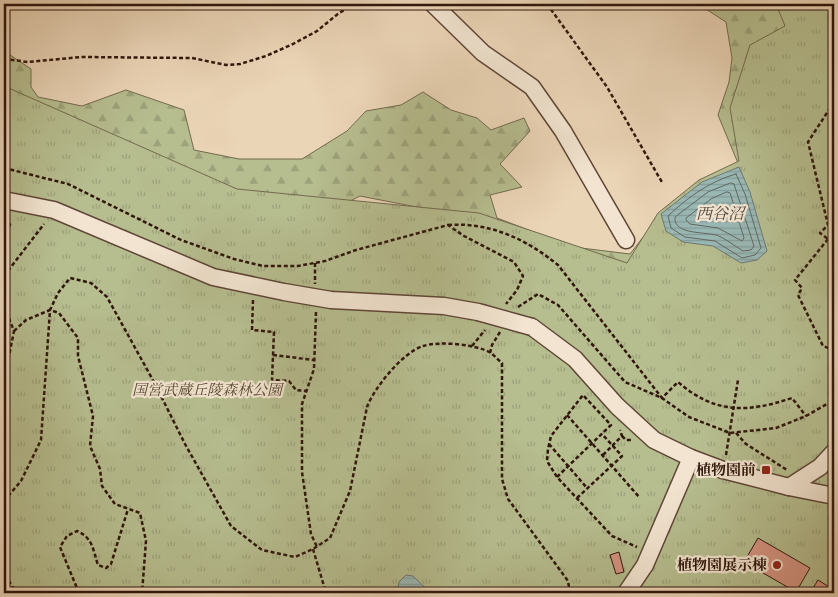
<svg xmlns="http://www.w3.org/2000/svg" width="838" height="597" font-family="Cardo,'Noto Serif JP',serif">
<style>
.forest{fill:url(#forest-firs);stroke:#736a4e}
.park{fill:url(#park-tufts);stroke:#736a4e}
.water{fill:url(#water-rules);stroke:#6f7771}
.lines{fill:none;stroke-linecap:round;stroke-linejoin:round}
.shore{stroke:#646760;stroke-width:1}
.building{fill:#d59482;stroke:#30160c}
.street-casing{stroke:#5f4637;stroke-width:19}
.path{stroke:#30160c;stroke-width:2.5;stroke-dasharray:4 2.5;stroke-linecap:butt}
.street{stroke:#f2e4d0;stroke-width:16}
.street-bridge-casing{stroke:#5f4637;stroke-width:19;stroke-linecap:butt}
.street-bridge{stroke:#f2e4d0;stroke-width:16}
.poi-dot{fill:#8f2418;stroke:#f2e4d0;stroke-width:2}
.labels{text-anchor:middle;stroke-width:4.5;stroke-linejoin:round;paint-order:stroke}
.park-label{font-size:15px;font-style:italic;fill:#584833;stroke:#f2e4d0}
.poi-label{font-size:15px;font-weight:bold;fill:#30160c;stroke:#f2e4d0;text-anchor:end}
.water-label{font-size:16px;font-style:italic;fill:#50473f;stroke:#f2e4d0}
</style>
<defs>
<pattern id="forest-firs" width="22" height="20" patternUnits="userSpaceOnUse" patternTransform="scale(1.25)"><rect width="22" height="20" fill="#b6bd8f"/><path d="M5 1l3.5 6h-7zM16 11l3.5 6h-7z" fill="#9da27a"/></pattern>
<pattern id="park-tufts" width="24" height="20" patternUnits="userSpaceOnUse" patternTransform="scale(1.25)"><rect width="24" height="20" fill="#b6bd8f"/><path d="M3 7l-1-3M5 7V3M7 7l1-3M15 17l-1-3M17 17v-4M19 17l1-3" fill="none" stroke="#9da27a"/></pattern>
<pattern id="water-rules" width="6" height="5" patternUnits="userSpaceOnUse" patternTransform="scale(1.25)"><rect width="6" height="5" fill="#99b8b5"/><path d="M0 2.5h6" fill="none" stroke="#849d9a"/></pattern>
</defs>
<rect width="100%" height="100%" fill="#ebd5b7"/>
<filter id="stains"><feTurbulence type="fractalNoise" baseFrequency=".004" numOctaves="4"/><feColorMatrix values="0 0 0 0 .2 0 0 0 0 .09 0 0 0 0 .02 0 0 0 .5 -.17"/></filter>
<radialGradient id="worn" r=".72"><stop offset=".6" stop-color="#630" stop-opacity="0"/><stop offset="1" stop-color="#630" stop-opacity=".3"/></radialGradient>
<path class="forest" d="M 698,4 L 834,4 L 834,287 L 771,281 L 710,277 L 680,271 L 674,291 L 681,322 L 684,355 L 658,372 L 637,376 L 594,320 L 536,257 L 458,215 L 360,196 L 314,219 L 273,245 L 224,245 L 165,222 L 139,204 L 100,184 L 13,158 L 4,157 L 4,51 L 31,69 L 31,87 L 38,97 L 82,106 L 126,90 L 184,110 L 194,150 L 239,159 L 302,159 L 347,131 L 366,111 L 401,105 L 423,92 L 451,110 L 477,118 L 491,130 L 524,118 L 530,131 L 500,164 L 522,187 L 490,195 L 497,218 L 573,247 L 630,254 L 661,214 L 666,231 L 683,242 L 713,246 L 741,263 L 757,260 L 767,250 L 750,192 L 718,115 L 729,82 L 732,58 L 726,22 Z"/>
<path class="park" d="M 776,4 L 834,4 L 834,593 L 4,593 L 4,86 L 237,189 L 479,213 L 627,263 L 658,213 L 699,180 L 739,161 L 730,108 L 750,45 L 785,26 Z"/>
<g class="water">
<path d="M 739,167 L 750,192 L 767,251 L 757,260 L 741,263 L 713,246 L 683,242 L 666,231 L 661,214 L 702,182 Z"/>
<path d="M 406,575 L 413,576 L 431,593 L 397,593 L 399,582 Z"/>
</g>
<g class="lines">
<g class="shore">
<path d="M 736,174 L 745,194 L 761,248 L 755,255 L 742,258 L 715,241 L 685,237 L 671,228 L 668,216 C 687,198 710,181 736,174 Z"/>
<path d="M 731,183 L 734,184 L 754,246 L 751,250 L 743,251 C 735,246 727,240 719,236 C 708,231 673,236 675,217 L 708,192 Z"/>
<path d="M 727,192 L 730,193 L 732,199 L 744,238 L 742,241 L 718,228 L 690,224 L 686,220 L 686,218 L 711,199 Z"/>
</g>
</g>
<g class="building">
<path d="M 4,221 L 11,224 L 4,240 Z"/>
<path d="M 758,538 L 810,568 L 796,592 L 744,562 Z"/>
<path d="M 619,552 L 624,572 L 616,574 L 610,555 Z"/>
<path d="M 818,580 L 834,590 L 834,593 L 810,593 Z"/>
</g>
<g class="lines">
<defs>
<g id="street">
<path d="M 433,4 L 483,53 L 532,87 L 563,131 L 626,240"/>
<path d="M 4,200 L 54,210 L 213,277 L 284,292 L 331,300 L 444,306 L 478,312"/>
<path d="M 532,327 L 575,359 L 617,406 L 654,440 L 691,458 L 723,470 L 789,487 L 834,496"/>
<path d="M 789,487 L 820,467 L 834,452"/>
<path d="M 626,593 L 645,565 L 691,458"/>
</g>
</defs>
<use href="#street" class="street-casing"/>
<g class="path">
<path d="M 547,4 L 607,87 L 663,184"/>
<path d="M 4,59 L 28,62 L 81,57 L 192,58 L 226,65 L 240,64 L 266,56 L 293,44 L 317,31 L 339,13 L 355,4"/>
<path d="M 834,102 L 808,142 L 828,225 L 820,233 L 833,243 L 834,242"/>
<path d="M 4,168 L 68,184 L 181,240 L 234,259 L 263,266 L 298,266 L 325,261 L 356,250 L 448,225 L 464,236 L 514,262 L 523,276 L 517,290 L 506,304"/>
<path d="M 448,225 C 490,222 526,239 558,265 L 662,398 L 678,382 C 715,414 747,413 792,398 L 806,416"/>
<path d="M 828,239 L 795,280 L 802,288 L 798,295 L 823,346 L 831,349 L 834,347"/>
<path d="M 315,263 L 315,284"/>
<path d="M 4,276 L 44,224"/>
<path d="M 4,283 L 4,291"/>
<path d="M 253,300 L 252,330 L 274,332 L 272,380 L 289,381 L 296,390 L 306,391"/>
<path d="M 4,306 L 14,331 L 4,381"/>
<path d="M 518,307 L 538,294 L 558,305 L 625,382 L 662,398 L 689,417 L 730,433 L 776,428 L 806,416 L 834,400"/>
<path d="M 316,312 L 314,369 L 302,404 L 302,472 L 311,534 L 317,547"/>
<path d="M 14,331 L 26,320 L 50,310 L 59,313 L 78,338 L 78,356 L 93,416 L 90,446 L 100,469 L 102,486 L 115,504 L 140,513 L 146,541 L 142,593"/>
<path d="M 472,346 L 485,330"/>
<path d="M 490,353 L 492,345 L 500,332"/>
<path d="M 273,355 L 314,360"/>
<path d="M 567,415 L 640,498"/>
<path d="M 736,433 L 746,444 L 787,470"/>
<path d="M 622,436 L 626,440 L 632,440"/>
<path d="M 549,444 L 587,488"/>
<path d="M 603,455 L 622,436 L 620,430"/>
<path d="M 726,455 L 738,380"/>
<path d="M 557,477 L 611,425 L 583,395 L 551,436 L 548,449 L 547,461 L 557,477 L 612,536 L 637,547"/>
<path d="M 577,498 L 622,456 L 602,434"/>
<path d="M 4,501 L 21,481 L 41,440 L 50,310 L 58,293 L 70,278 L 91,283 L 107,297 L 154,382 L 185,444 L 231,526 L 262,550 L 295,557 L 313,549 L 330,538 L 350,491 L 367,407 C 374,388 403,352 423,346 C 439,341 476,344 491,353 C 495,356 498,360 502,363 L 502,479 L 508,499 L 568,581 L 570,593"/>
<path d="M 313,549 L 326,593"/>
<path d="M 4,576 L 11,584 L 16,593"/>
<path d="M 79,593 L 60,547 L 67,536 L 77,531 C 93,538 93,550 98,565 L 106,568 L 111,564 L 128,509"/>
</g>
<use href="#street" class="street"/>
<defs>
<path id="street-bridge" d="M 478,312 L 532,327"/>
</defs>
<use href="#street-bridge" class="street-bridge-casing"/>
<use href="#street-bridge" class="street-bridge"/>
</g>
<g class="poi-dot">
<rect x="761" y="465" width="10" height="10" rx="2.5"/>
<circle cx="777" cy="565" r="5"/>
</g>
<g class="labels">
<g class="park-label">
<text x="207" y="395">国営武蔵丘陵森林公園</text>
</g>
<g class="poi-label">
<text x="756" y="475">植物園前</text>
<text x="767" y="570">植物園展示棟</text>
</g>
<g class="water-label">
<text x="720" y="219">西谷沼</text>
</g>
</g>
<rect width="838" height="597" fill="none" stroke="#ebd5b7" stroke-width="20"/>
<rect x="5" y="5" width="828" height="587" fill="none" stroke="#30160c" stroke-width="2.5"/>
<rect x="10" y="10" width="818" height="577" fill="none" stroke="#30160c"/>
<rect width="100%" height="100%" filter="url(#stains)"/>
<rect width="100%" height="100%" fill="url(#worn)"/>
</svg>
